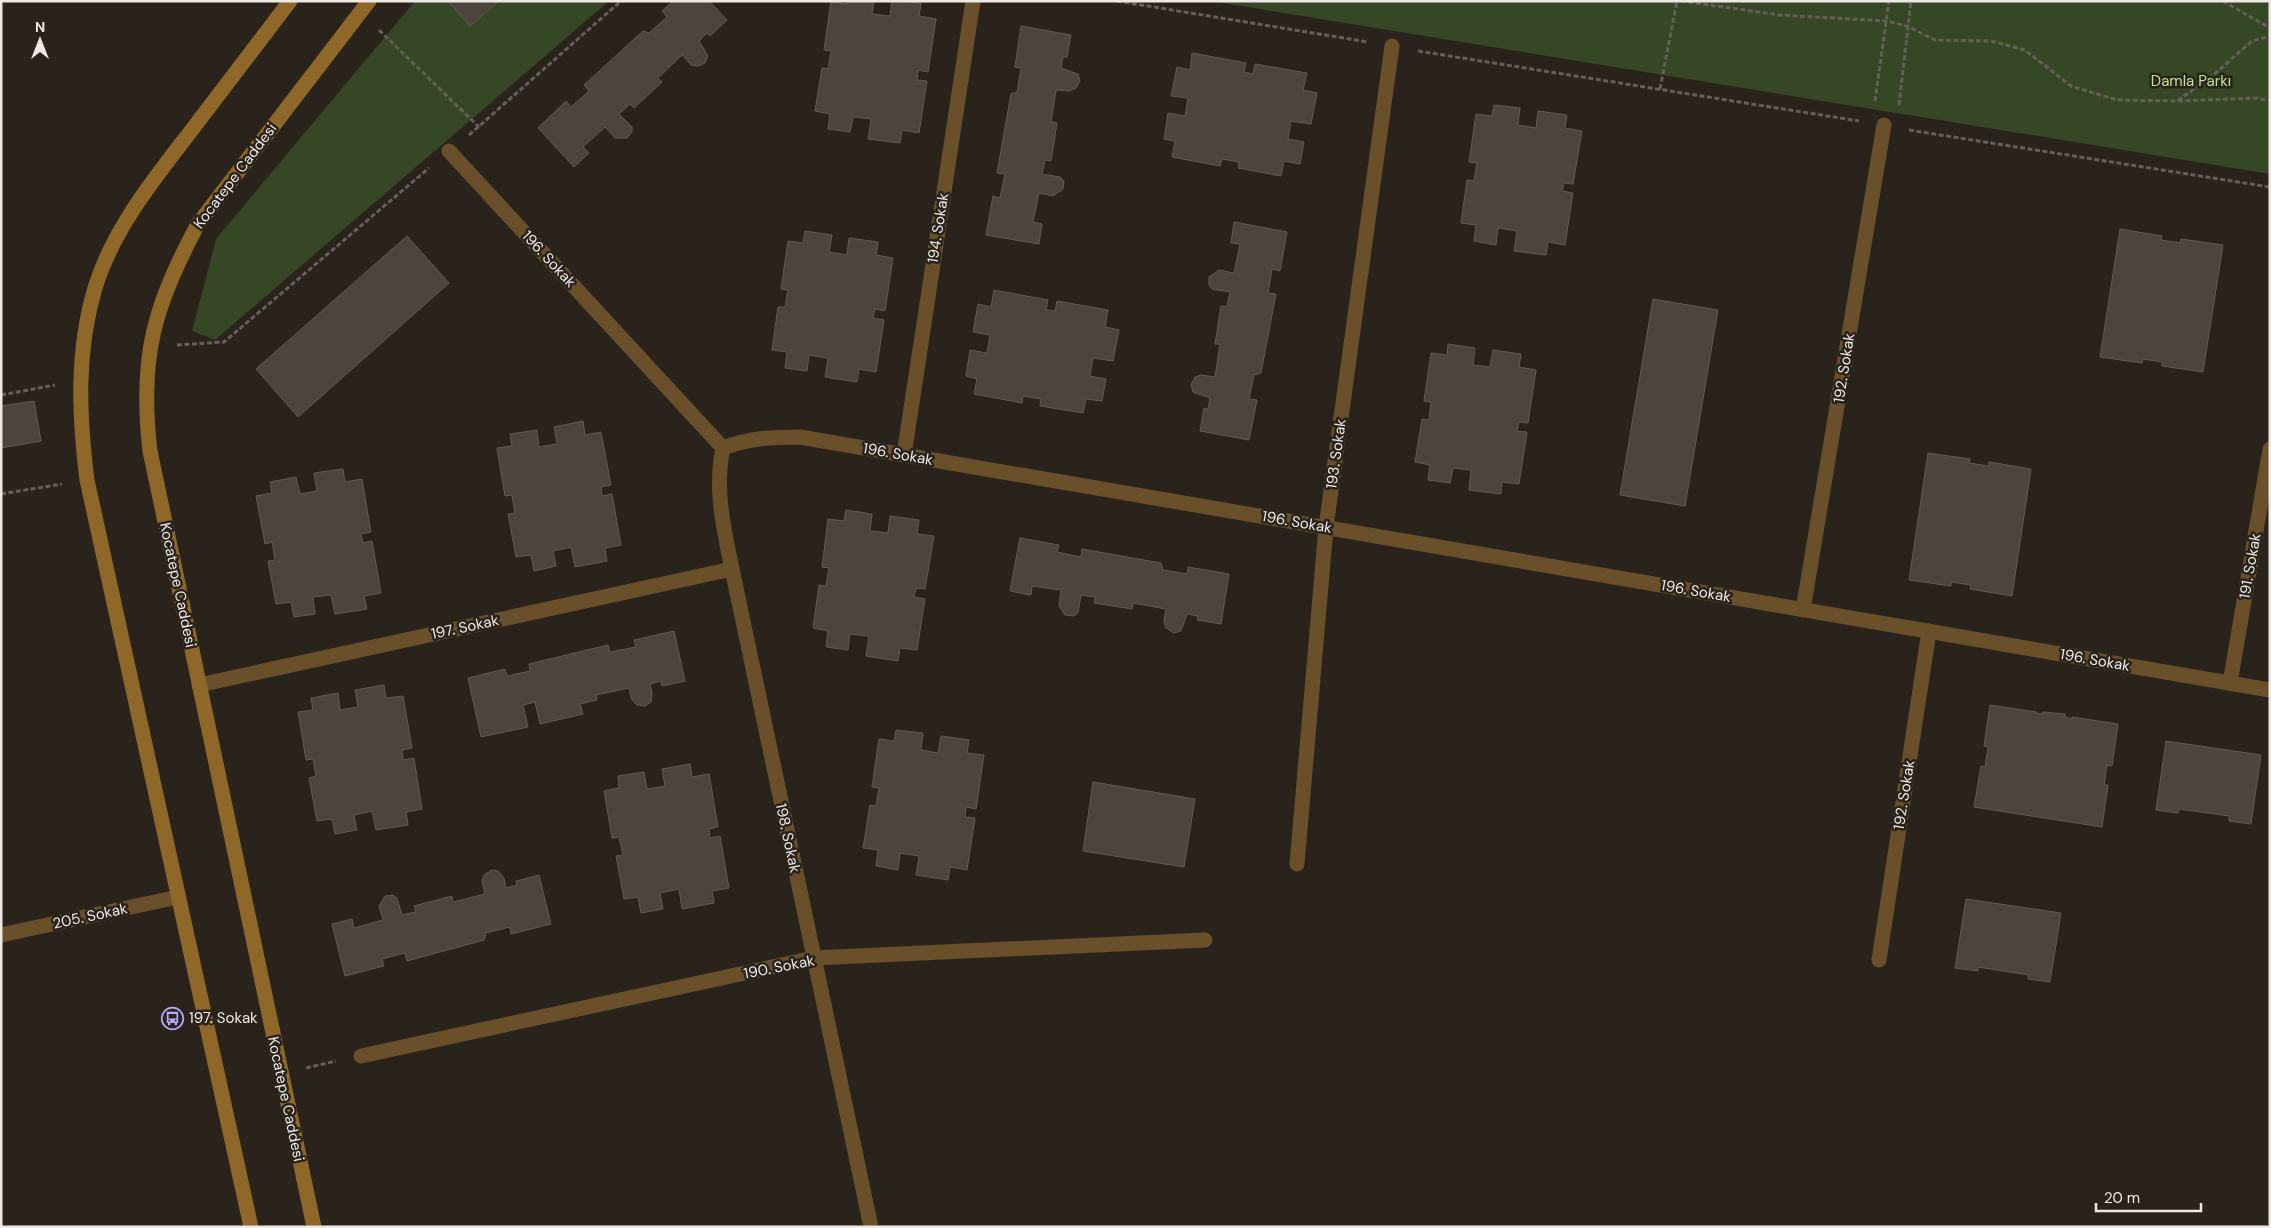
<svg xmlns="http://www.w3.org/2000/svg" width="2271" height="1228" font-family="'DM Sans',sans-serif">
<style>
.green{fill:#354724}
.building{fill:#4c453d;stroke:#635b53}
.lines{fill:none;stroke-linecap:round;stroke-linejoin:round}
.path{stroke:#655f59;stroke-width:3;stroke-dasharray:5 2.5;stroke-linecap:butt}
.pedestrian{stroke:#69502b;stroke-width:15}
.minor{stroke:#69502b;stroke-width:15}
.secondary{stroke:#8f6728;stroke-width:15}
.labels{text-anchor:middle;stroke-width:5;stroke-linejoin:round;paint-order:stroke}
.park-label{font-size:15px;fill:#bde498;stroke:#2a231c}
.street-label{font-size:15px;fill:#eee9e5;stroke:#2a231c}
.poi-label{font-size:15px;fill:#eee9e5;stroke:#2a231c;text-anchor:start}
</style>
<rect width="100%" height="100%" fill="#2a231c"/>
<g class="green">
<path d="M 415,1 L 609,1 L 215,340 L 192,331 L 216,239 Z"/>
<path d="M 1211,1 L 2270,1 L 2270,174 Z"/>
</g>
<g class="building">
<path d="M 448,1 L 499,1 L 470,26 Z"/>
<path d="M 673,1 L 709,1 L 727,20 L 710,36 L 707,33 L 699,41 L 708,56 L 705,63 L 698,66 L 691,65 L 682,55 L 658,78 L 662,82 L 634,108 L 630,104 L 619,114 L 632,127 L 632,132 L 627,138 L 615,138 L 605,127 L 583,147 L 589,153 L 574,167 L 538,128 L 566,101 L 571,107 L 589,91 L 584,85 L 643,31 L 649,33 L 667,17 L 662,11 Z"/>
<path d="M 847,1 L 874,1 L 872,14 L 890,16 L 892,1 L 921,3 L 919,16 L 936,19 L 928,72 L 918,70 L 917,80 L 927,81 L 919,133 L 902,130 L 900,143 L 868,139 L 871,119 L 853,117 L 850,132 L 828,129 L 830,114 L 815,111 L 822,68 L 828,69 L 831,51 L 824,50 L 831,2 L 847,4 Z"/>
<path d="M 1021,26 L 1071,35 L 1067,57 L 1063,57 L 1061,68 L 1078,74 L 1080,81 L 1076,88 L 1069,91 L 1056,90 L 1051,122 L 1057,123 L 1051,161 L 1045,160 L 1042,174 L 1060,177 L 1064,181 L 1063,189 L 1053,196 L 1039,193 L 1033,222 L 1042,224 L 1039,244 L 986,235 L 993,196 L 1000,198 L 1005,174 L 997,173 L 1011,94 L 1017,92 L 1021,68 L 1015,67 Z"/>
<path d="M 1192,53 L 1246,63 L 1244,72 L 1253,74 L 1255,64 L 1307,73 L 1303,90 L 1317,93 L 1311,124 L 1291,121 L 1288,139 L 1304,142 L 1300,164 L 1284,161 L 1281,176 L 1238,168 L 1239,162 L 1222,159 L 1220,166 L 1172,157 L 1175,141 L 1164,139 L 1168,113 L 1185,116 L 1188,98 L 1171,96 L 1177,67 L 1190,70 Z"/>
<path d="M 1494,105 L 1520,108 L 1518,125 L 1536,128 L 1538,111 L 1567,115 L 1565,128 L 1582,131 L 1573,184 L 1564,183 L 1562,191 L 1573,193 L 1565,245 L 1548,242 L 1546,255 L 1514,251 L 1517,231 L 1498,228 L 1496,245 L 1474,241 L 1476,225 L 1461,223 L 1467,180 L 1474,181 L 1477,163 L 1469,162 L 1476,114 L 1492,116 Z"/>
<path d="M 1234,222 L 1287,232 L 1280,271 L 1272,269 L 1268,293 L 1276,294 L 1261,373 L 1254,375 L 1249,399 L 1257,400 L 1249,440 L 1200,431 L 1204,408 L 1208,409 L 1210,398 L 1193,392 L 1191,385 L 1195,377 L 1201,375 L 1215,377 L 1220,344 L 1215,344 L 1221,306 L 1227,307 L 1230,292 L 1212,289 L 1209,285 L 1209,277 L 1219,270 L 1234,273 L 1240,244 L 1231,243 Z"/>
<path d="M 2120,229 L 2162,236 L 2161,240 L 2180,243 L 2181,239 L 2223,245 L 2203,372 L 2162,366 L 2162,362 L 2143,359 L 2142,363 L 2100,357 Z"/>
<path d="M 805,231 L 832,235 L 829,252 L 847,255 L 849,238 L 878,242 L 876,255 L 893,258 L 885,311 L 875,309 L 873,318 L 884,320 L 876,372 L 859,369 L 857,382 L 825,377 L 828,358 L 809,355 L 807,371 L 785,368 L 787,352 L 772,350 L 778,307 L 785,307 L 788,290 L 781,289 L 788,241 L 803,243 Z"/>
<path d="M 407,236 L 449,283 L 298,417 L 256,369 Z"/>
<path d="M 994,290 L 1048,300 L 1046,310 L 1055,311 L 1057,301 L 1108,310 L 1105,327 L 1119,330 L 1113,361 L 1093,358 L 1090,376 L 1106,379 L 1102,401 L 1086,399 L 1083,413 L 1040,406 L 1041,399 L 1023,396 L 1022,403 L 974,394 L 977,379 L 966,376 L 970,350 L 987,353 L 990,335 L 973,332 L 978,304 L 991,307 Z"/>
<path d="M 1653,299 L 1718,310 L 1685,506 L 1620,495 Z"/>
<path d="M 1448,344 L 1475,348 L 1473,365 L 1490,367 L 1493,350 L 1521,354 L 1519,367 L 1536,370 L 1528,423 L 1519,422 L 1517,431 L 1527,432 L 1519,484 L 1502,482 L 1501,494 L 1469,490 L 1471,470 L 1453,468 L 1450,483 L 1428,480 L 1430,465 L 1415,462 L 1422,419 L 1429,420 L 1431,402 L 1424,401 L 1431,353 L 1447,355 Z"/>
<path d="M 34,401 L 41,441 L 1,448 L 1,406 Z"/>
<path d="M 583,421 L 585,435 L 601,432 L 611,485 L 601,487 L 602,496 L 612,494 L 621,545 L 605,548 L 607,561 L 575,567 L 571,547 L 553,551 L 556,566 L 534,571 L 531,555 L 516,557 L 508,514 L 515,513 L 512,495 L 505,496 L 497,448 L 512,446 L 510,434 L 537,430 L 539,447 L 557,444 L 554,427 Z"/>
<path d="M 1928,453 L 1970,459 L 1969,463 L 1989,466 L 1989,462 L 2031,469 L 2012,596 L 1970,589 L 1971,585 L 1951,582 L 1951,586 L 1909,580 Z"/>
<path d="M 343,469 L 345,482 L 362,479 L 371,532 L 361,534 L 363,543 L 372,541 L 381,593 L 364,596 L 367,609 L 335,614 L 331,595 L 313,597 L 315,614 L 294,617 L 291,602 L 276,604 L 268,561 L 275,560 L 272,542 L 265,544 L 256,496 L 272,493 L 270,482 L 296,477 L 300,494 L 317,491 L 314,473 Z"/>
<path d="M 846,510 L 872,514 L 870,531 L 888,533 L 890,516 L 919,520 L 917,534 L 934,536 L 925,589 L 916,588 L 914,597 L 925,599 L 917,650 L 900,648 L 898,661 L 866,656 L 869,636 L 850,634 L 848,650 L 826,647 L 828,631 L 813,628 L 819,585 L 826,586 L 829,568 L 822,567 L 828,519 L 844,521 Z"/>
<path d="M 1020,538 L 1059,545 L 1057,552 L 1081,557 L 1082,549 L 1161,563 L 1163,570 L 1187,574 L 1188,567 L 1229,574 L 1221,624 L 1197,620 L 1198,616 L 1187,614 L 1181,631 L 1174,633 L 1166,628 L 1164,622 L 1166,609 L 1133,603 L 1132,609 L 1094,603 L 1095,597 L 1081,595 L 1078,613 L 1074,616 L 1065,615 L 1059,606 L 1061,590 L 1032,586 L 1031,595 L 1010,591 Z"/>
<path d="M 674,631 L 685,681 L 662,686 L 661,681 L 650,684 L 652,693 L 651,702 L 645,706 L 637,705 L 632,700 L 629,688 L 596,695 L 597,700 L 580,704 L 583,714 L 540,724 L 535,702 L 523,705 L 528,727 L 481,737 L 468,678 L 505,669 L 507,676 L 530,671 L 529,664 L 608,645 L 610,652 L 636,647 L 634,640 Z"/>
<path d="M 384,685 L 386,698 L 403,696 L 412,748 L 402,750 L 403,760 L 414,758 L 422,809 L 406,812 L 408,825 L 376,830 L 372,811 L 354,815 L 357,830 L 335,834 L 332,819 L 317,821 L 309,778 L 316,776 L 313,759 L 306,760 L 298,712 L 313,710 L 311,698 L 338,693 L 340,710 L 358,707 L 355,690 Z"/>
<path d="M 1990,705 L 2036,712 L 2036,713 L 2043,714 L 2043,712 L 2065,714 L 2065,717 L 2072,719 L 2072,717 L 2118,724 L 2112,766 L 2107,765 L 2104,785 L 2108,785 L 2102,827 L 1974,807 L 1981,766 L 1985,767 L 1988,747 L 1984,746 Z"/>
<path d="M 896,730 L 923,733 L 921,750 L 938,753 L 941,736 L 969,740 L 967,753 L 984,755 L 976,809 L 966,807 L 965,817 L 975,818 L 967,870 L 950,867 L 948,880 L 916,875 L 919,856 L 900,853 L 898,870 L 876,866 L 878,850 L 863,848 L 870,805 L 876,806 L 879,788 L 872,787 L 879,739 L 894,741 Z"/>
<path d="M 2166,741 L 2261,755 L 2251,824 L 2229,821 L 2229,816 L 2179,809 L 2178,813 L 2156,810 Z"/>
<path d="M 690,764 L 692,777 L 709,774 L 718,827 L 709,829 L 710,838 L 720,836 L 729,888 L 712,891 L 714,903 L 682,909 L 679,889 L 660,893 L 663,909 L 641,913 L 638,897 L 624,899 L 616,856 L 623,855 L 619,837 L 612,838 L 604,791 L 619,788 L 618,776 L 644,772 L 647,789 L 665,786 L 662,769 Z"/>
<path d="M 1093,782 L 1195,799 L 1184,867 L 1083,851 Z"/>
<path d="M 492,870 L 498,871 L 504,878 L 506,888 L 517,885 L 516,881 L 539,875 L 551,924 L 511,934 L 510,927 L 486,933 L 484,940 L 407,961 L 405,953 L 382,959 L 384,966 L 345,976 L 332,924 L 352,919 L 354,928 L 383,920 L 379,906 L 385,896 L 393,895 L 397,898 L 402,915 L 416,912 L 414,906 L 452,896 L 453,902 L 485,894 L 482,881 L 484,875 Z"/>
<path d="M 1966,899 L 2061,913 L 2050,982 L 2028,979 L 2029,975 L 1978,967 L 1978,971 L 1955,968 Z"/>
</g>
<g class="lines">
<g class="path">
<path d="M 1117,1 L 1368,42"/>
<path d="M 1681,1 L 1780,15 L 1886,21 L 1907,26 L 1935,40 L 1991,41 L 2025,50 L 2071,86 L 2117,100 L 2177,101 L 2211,77 L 2252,41 L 2270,36"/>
<path d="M 2223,1 L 2270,28"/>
<path d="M 379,30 L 479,127"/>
<path d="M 1418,51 L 1859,121"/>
<path d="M 1660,89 L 1677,1"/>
<path d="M 1875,101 L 1889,1"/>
<path d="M 2178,101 L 2257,98 L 2270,101"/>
<path d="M 1899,105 L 1911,1"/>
<path d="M 1909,130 L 2270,187"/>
<path d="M 469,135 L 621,1"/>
<path d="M 177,345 L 224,342 L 429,168"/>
<path d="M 1,395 L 55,385"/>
<path d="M 1,494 L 62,484"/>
<path d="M 306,1068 L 336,1061"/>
</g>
<g class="pedestrian">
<path d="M 1803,610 L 1884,125"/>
<path d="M 199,685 L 732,569"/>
</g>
<g class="minor">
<path d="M 449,151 L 723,448 C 749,438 772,437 800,437 L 2270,690"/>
<path d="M 723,448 C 714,489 724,529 732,569 L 871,1227"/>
<path d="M 904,455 L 973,1"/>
<path d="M 2230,683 L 2270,449"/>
<path d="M 1297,864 L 1326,527 L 1392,46"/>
<path d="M 1,935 L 178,897"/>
<path d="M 1879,960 L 1929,631"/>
<path d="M 361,1056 L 814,958 L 1205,940"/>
</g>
<g class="secondary">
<path d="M 251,1227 L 87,480 C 79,415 76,352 95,288 C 113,229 154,179 191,131 C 224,88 257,44 290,1"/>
<path d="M 314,1227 L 150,451 C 139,357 154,306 198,224 L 369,1"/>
</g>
</g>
<defs>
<symbol id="bus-ring" viewBox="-11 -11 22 22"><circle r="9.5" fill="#2a231c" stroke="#b4acf9" stroke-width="1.5"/><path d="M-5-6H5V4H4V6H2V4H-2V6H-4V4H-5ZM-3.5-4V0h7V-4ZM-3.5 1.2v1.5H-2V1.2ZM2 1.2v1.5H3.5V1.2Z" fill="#b4acf9"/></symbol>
</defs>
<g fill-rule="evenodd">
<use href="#bus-ring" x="160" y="1006" width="25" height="25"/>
</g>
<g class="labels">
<g class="park-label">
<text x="2191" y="86">Damla Parkı</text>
</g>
<g class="street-label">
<text transform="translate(235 176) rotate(-53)" y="5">Kocatepe Caddesi</text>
<text transform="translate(938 228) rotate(-81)" y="5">194. Sokak</text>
<text transform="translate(549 259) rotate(47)" y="5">196. Sokak</text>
<text transform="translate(1844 368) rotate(-81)" y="5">192. Sokak</text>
<text transform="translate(898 454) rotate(10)" y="5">196. Sokak</text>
<text transform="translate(1336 454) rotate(-82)" y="5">193. Sokak</text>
<text transform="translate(1297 522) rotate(10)" y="5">196. Sokak</text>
<text transform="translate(2250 566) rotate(-80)" y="5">191. Sokak</text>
<text transform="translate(178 585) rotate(78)" y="5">Kocatepe Caddesi</text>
<text transform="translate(1696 591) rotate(10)" y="5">196. Sokak</text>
<text transform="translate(465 627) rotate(-12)" y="5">197. Sokak</text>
<text transform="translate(2095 660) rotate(10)" y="5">196. Sokak</text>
<text transform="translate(1904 795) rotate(-81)" y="5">192. Sokak</text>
<text transform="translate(788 838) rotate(78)" y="5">198. Sokak</text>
<text transform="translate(90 916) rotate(-12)" y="5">205. Sokak</text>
<text transform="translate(779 967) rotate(-11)" y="5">190. Sokak</text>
<text transform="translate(286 1099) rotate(78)" y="5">Kocatepe Caddesi</text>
</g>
<g class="poi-label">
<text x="189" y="1023">197. Sokak</text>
</g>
</g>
<rect width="2271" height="1228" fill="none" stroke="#eee9e5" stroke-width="5"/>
<g transform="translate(40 40)" stroke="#2a231c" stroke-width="4" paint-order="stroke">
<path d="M0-4L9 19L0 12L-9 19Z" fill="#eee9e5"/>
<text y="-8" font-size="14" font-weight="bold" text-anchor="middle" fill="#eee9e5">N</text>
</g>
<path d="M2096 1203v8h105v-8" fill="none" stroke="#eee9e5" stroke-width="2.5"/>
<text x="2104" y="1203" font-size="15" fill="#eee9e5" stroke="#2a231c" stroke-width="4" paint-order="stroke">20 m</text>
</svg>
